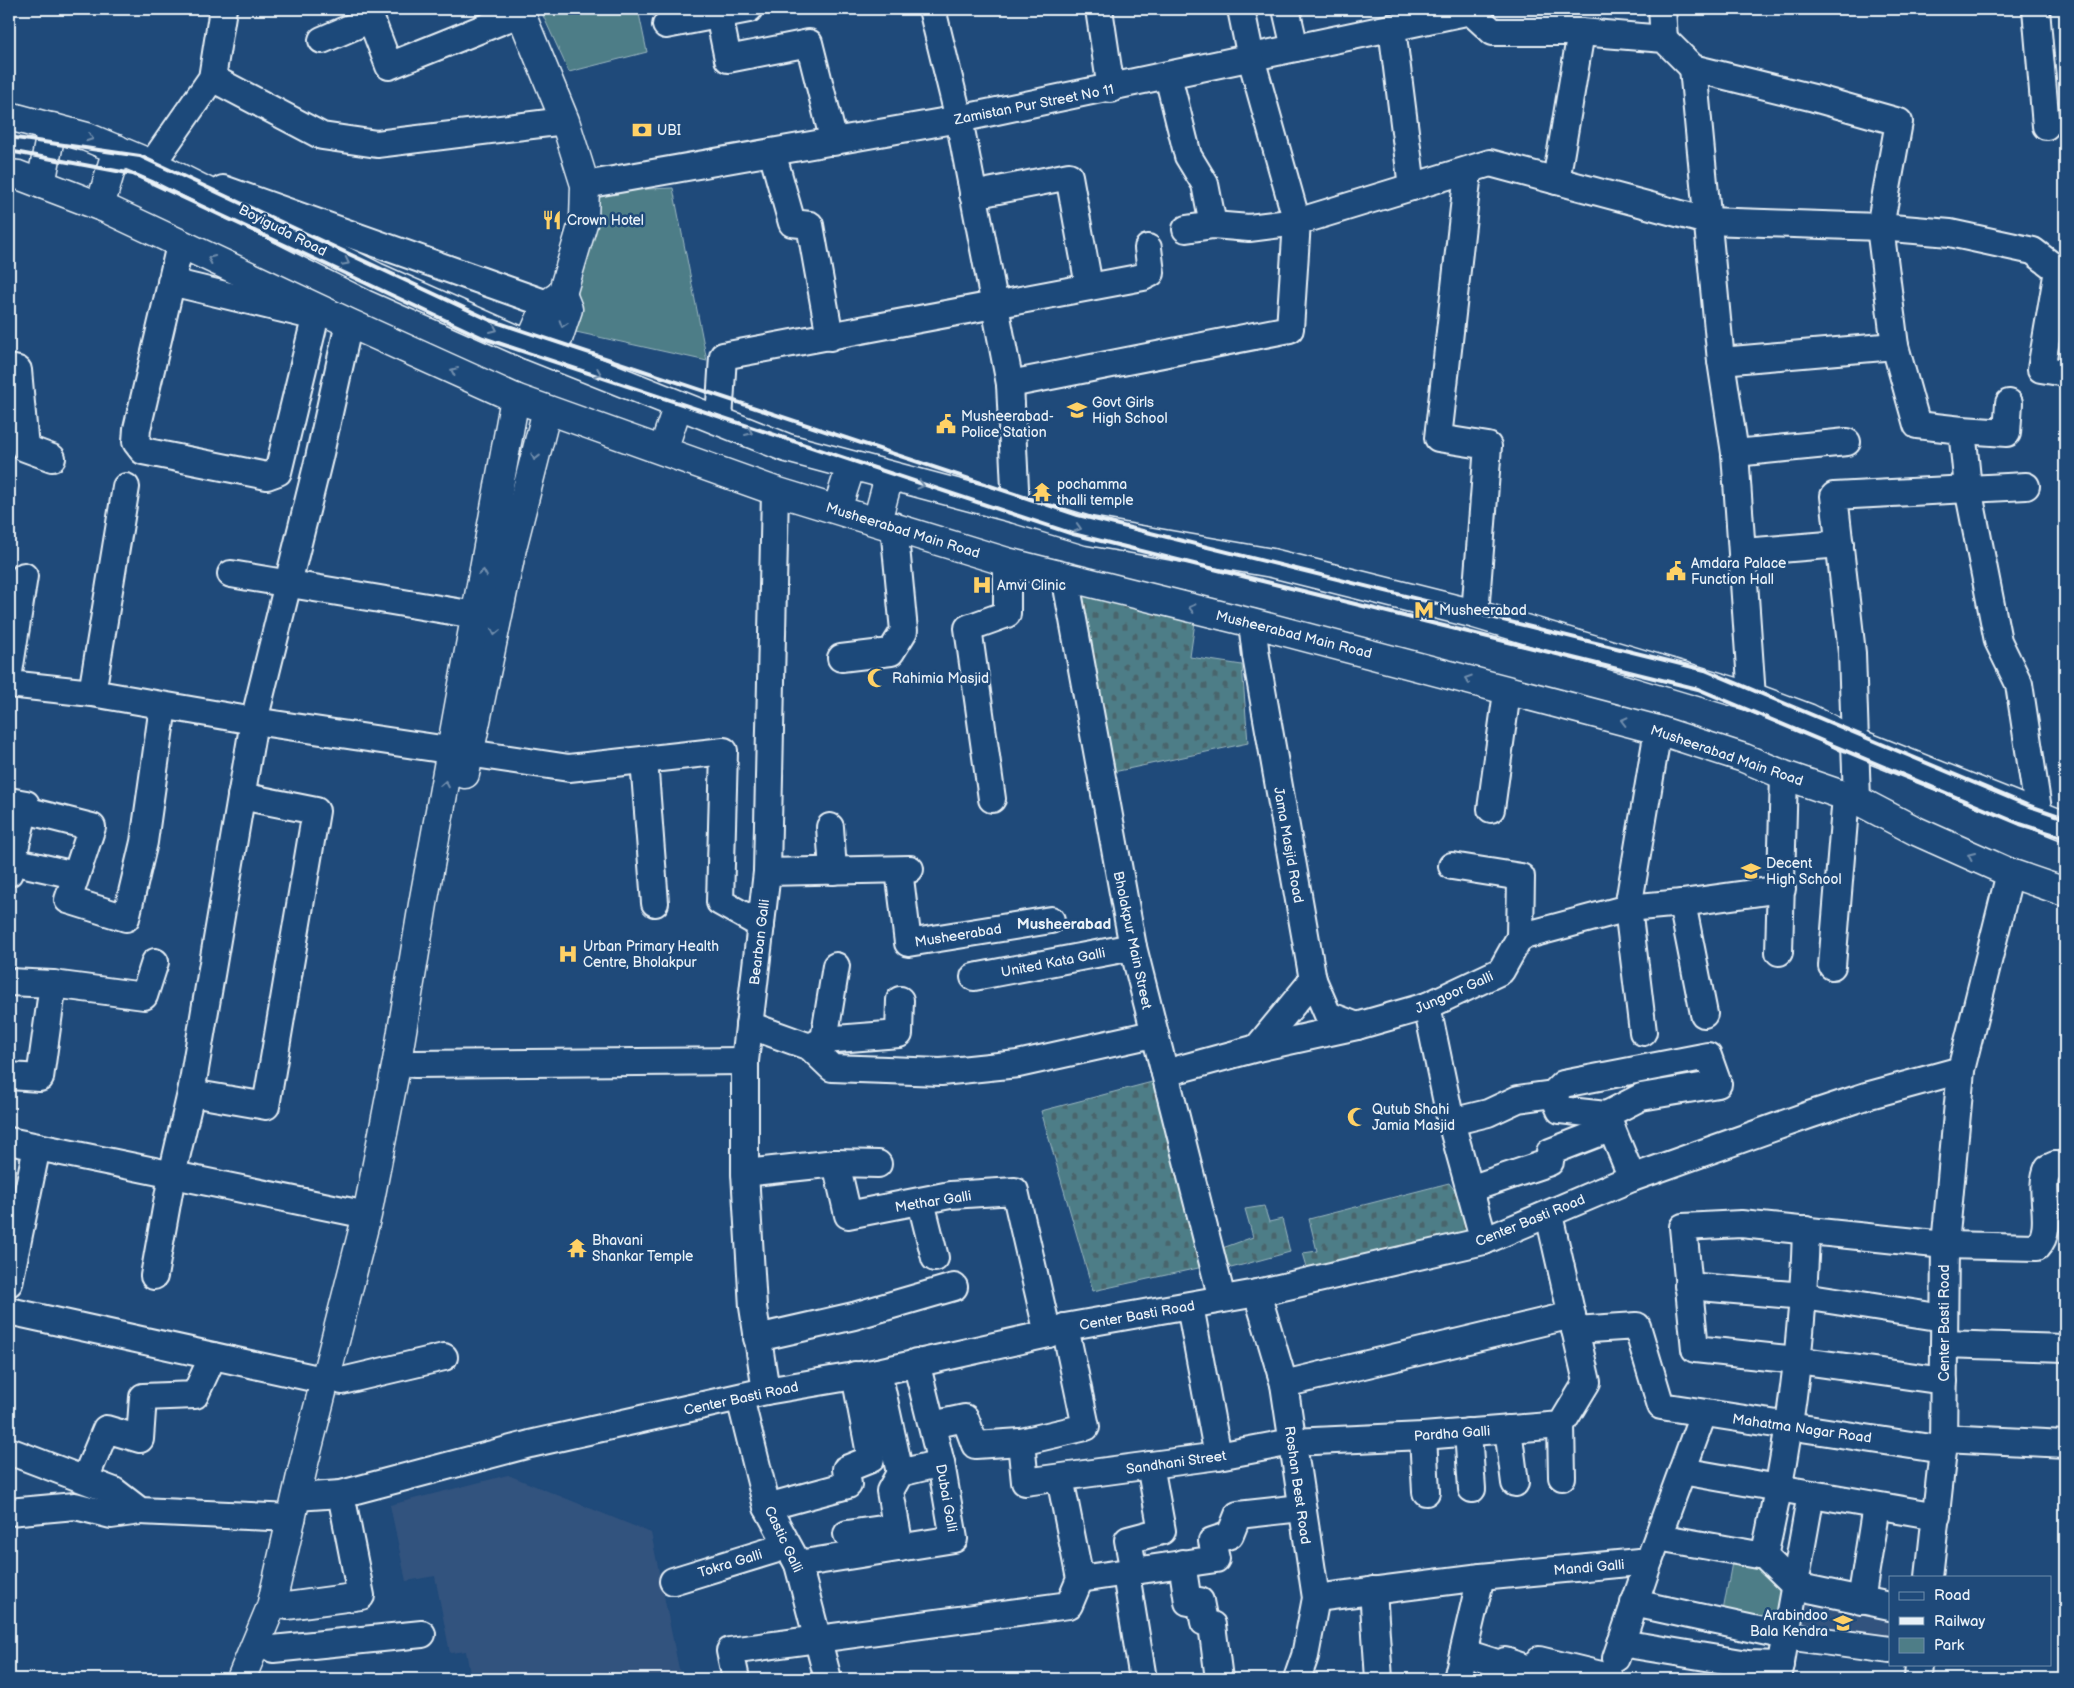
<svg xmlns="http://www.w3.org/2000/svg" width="2074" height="1688" font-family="'Balsamiq Sans',sans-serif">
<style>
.built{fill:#33537e}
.cemetery{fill:url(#cemetery-stones);stroke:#9bb7c0}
.park{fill:#4e7d87;stroke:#9bb7c0}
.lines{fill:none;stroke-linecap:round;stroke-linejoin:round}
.minor-casing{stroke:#e8f1f8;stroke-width:30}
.major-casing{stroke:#e8f1f8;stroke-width:31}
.minor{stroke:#1f4a7a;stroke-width:26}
.major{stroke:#1f4a7a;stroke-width:28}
.rail{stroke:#e8f1f8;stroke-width:4}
.oneway{stroke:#6f8dac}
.labels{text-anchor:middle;stroke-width:5;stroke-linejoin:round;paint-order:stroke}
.street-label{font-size:14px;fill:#e8f1f8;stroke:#1f4a7a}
.poi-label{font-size:14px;fill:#e8f1f8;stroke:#1f4a7a;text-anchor:start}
.neighbourhood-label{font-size:15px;font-weight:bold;fill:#e8f1f8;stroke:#1f4a7a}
</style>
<defs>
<pattern id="cemetery-stones" width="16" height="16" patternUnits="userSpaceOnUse" patternTransform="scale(1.25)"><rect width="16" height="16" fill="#4e7d87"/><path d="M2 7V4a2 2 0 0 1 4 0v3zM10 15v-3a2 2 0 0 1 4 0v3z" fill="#4a656c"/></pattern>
</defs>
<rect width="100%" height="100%" fill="#1f4a7a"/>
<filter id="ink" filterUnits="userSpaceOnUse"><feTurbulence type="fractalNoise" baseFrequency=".02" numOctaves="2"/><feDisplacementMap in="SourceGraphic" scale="10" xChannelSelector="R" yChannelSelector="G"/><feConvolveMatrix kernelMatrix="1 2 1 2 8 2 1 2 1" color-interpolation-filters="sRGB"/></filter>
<g filter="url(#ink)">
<g class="built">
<path d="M 508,1475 L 651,1533 L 681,1679 L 471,1679 L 466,1651 L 450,1653 L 435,1576 L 406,1581 L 390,1505 Z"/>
<path d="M 1798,1602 L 1890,1615 L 1890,1644 L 1795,1631 Z"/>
</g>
<g class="cemetery">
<path d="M 1083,578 L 1198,601 L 1190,657 L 1242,665 L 1248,743 L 1109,773 L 1074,597 Z"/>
<path d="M 1156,1081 L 1203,1267 L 1093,1291 L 1041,1111 Z"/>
<path d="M 1449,1183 L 1467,1206 L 1473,1231 L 1310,1277 L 1303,1253 L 1317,1251 L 1309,1219 Z"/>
<path d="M 1264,1206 L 1269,1222 L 1282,1219 L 1290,1252 L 1231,1268 L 1217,1250 L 1253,1237 L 1245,1209 Z"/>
</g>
<g class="park">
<path d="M 540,9 L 638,9 L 647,52 L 569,72 Z"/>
<path d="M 673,188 L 707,361 L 567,330 L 599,191 Z"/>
<path d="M 1733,1557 L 1766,1564 L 1788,1587 L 1782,1621 L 1723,1611 Z"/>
</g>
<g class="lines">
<defs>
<g id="minor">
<path d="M 932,9 L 959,119 L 1010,384 L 1016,509"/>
<path d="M 1099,9 L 1111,89"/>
<path d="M 1286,9 L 1295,48"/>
<path d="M 1662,9 L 1664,39"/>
<path d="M 2036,9 L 2046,126"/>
<path d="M 1470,11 L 1493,32 L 1581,32 L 1664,39 L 1693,68 L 1814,98 L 1899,122 L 1880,227 L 1895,346 L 1917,425 L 1962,430 L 1968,488 L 1998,641 L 2019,684 L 2039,816"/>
<path d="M 719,15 L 728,59 L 809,43 L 834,142"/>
<path d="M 666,25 L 749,9"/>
<path d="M 1392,28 L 1412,187"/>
<path d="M 322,40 L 371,19 L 389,66 L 521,13"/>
<path d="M 1693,68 L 1721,361 L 1735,453 L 1752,697"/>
<path d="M 1168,76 L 1188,156 L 1205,184 L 1213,225"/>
<path d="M 212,78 L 322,136 L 377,144 L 565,121"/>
<path d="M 772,152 L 792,223 L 810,225 L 830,337"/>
<path d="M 152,164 L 212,78 L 223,9"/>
<path d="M 1468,172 L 1438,438 L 1488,446 L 1475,614"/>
<path d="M 1556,181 L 1581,32"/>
<path d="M 585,185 L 959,119 L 1480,9"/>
<path d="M 223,189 L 547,304"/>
<path d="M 973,195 L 1069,176 L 1089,286"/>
<path d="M 1186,229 L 1213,225 L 1249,228 L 1297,222 L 1251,58 L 1241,9"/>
<path d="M 2058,270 L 2041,369 L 2065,373"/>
<path d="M 171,282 L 308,315 L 312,320 L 313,327 L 278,472 L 267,476 L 143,451 L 136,442 L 137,429 L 180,245"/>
<path d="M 1721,361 L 1895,346"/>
<path d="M 9,368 L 18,370 L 25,448 L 52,458"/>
<path d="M 1010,384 L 1290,329 L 1297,222 L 1490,163 L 1707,221 L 1880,227 L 1950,233 L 2033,251 L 2058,270 L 2065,271"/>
<path d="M 719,420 L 723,356 L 1143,277 L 1151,273 L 1148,248"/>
<path d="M 1962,430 L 2007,433 L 2009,403"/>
<path d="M 1735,453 L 1847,442"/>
<path d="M 1743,552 L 1840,544"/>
<path d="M 231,574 L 475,615"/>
<path d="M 1065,576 L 1133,947 L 1222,1299"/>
<path d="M 1252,623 L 1256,656 L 1313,980 L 1257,1048"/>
<path d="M 841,658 L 891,652 L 904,631 L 894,526"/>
<path d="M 9,672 L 24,576"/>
<path d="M 9,684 L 92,693 L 254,721 L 569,768 L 724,751 L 720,902 L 761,925"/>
<path d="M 92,693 L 126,487"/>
<path d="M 644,760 L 655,903"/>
<path d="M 992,799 L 968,628 L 1007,614 L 1007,562"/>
<path d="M 1857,800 L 1852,653 L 1834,496 L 2026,486"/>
<path d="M 9,801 L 26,804 L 9,873"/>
<path d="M 1491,809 L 1507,692"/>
<path d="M 25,810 L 92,827 L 68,900 L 126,918 L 144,842 L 163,706"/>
<path d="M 830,827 L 833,871"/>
<path d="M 12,861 L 75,875"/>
<path d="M 1452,866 L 1521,877 L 1520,937"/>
<path d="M 899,870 L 908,943 L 1051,920"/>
<path d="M 767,872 L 910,869"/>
<path d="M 1682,903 L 1704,1014"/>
<path d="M 1779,952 L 1784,775"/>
<path d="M 1832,966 L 1846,796"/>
<path d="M 974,977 L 1133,947"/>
<path d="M 1313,980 L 1328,1015 L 1357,1026 L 1427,1006 L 1501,971 L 1520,937 L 1628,908 L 1682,903 L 1782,889"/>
<path d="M 9,982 L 53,984 L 144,996 L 155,962"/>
<path d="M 1427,1006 L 1451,1122 L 1484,1241"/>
<path d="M 749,1025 L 810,1047 L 832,1068 L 941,1072 L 1018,1064 L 1153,1034"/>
<path d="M 1643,1032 L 1628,908 L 1658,730"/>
<path d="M 824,1040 L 836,966"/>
<path d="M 810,1047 L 824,1040 L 899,1034 L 900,1000"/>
<path d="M 414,1064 L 745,1061"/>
<path d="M 1165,1073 L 1257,1048 L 1357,1026"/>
<path d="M 9,1076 L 40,1078 L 53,984"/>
<path d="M 191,1093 L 266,1106 L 316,811 L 241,796"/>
<path d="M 1606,1115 L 1632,1178"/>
<path d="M 1451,1122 L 1488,1113 L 1518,1099 L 1553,1094 L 1560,1110 L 1606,1115 L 1641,1097 L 1718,1084 L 1708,1056 L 1563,1084 L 1553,1094"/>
<path d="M 9,1141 L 367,1215"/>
<path d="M 836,1163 L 878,1164"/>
<path d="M 745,1173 L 836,1163 L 848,1215 L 950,1195 L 1015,1191 L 1048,1334"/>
<path d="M 1470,1189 L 1550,1162 L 1550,1152 L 1612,1128"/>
<path d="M 921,1202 L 935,1258"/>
<path d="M 154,1276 L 172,1175 L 191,1093 L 254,721 L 319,458 L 349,323"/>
<path d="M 9,1283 L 37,1147"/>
<path d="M 1688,1286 L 1804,1296 L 1944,1318"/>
<path d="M 1257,1293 L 1284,1384 L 1316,1598 L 1305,1656 L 1297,1679"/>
<path d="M 1190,1306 L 1218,1456"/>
<path d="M 9,1311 L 327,1381"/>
<path d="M 1575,1330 L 1637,1326 L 1661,1406 L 1943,1450"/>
<path d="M 757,1338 L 854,1316 L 954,1287"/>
<path d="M 1944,1344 L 2065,1348"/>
<path d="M 878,1372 L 900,1473"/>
<path d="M 342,1381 L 444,1357"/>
<path d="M 1944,1381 L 1797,1360 L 1695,1349 L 1683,1227 L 1741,1224 L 1945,1245 L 2037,1247 C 2056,1227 2037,1192 2048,1168 L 2055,1165 L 2065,1166"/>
<path d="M 1284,1384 L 1572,1315"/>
<path d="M 766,1391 L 753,1307 L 745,1173 L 745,1061 L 767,872 L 775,491"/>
<path d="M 740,1398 L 767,1507 L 798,1564 L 828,1679"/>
<path d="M 932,1425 L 965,1418 L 975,1445 L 1021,1442 L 1086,1427 L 1065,1327"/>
<path d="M 1561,1425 L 1562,1477"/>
<path d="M 1508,1429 L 1515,1483"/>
<path d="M 1468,1432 L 1472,1489"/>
<path d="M 1423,1436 L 1426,1492"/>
<path d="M 1943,1438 L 2065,1444"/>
<path d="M 1021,1442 L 1025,1482 L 1218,1456 L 1292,1442 L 1423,1436 L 1561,1425 L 1587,1382 L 1549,1215"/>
<path d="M 9,1451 L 114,1491 L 140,1511 L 292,1518"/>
<path d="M 1682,1471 L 1937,1516"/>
<path d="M 85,1479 L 106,1429 L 140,1439 L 143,1397 L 195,1395 L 213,1356"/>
<path d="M 296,1497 L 341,1494 L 530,1444 L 766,1391 L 878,1372 L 1048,1334 L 1065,1327 L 1257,1293 L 1484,1241 L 1632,1178 L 1809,1115 L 1866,1096 L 1961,1070"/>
<path d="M 767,1507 L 848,1485 L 846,1469 L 871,1459 L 855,1375"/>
<path d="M 9,1512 L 75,1506 L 111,1515 L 140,1511"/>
<path d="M 847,1534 L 896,1527"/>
<path d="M 1658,1537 L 1764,1556 L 1795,1586 L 1890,1606"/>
<path d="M 900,1548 L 890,1491 L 900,1473 L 941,1463"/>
<path d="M 1764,1556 C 1789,1449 1803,1340 1806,1230"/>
<path d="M 1182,1563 L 1188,1602 L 1200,1601 L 1204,1622 L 1212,1625 L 1219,1679"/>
<path d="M 798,1564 L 954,1539 L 941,1463 L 916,1362"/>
<path d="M 1134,1572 L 1128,1540 L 1162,1531 L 1150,1465"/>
<path d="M 1126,1574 L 1143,1679"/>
<path d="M 1929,1577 L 1943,1450 L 1945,1245 L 1961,1070 L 2010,873"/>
<path d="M 1080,1579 L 1216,1559 L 1212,1541 L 1230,1535 L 1238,1515 L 1301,1508"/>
<path d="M 673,1581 L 787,1546"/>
<path d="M 1373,1590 L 1379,1679"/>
<path d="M 1316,1598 L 1481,1577 L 1649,1561 L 1703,1414"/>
<path d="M 1861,1601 L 1876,1506"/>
<path d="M 1634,1603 L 1786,1636 L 1890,1650"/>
<path d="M 287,1606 L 361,1596 L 341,1494"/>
<path d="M 1621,1643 L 1748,1664 L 1781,1665"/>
<path d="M 273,1649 L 422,1634"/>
<path d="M 1465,1653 L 1500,1664 L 1505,1661 L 1535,1671 L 1539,1660 L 1609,1677"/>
<path d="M 1616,1658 L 1649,1561"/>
<path d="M 736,1679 L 730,1651 L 1069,1605 L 1080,1579 L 1060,1478"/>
<path d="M 1457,1679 L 1481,1577"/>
<path d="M 1778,1679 L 1811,1494"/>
<path d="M 1918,1679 L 1919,1664"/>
</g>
<g id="major">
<path d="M 519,9 L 565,121 L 585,185 L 584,220 L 562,294"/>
<path d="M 9,116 L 87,137 L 158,167 L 376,277 L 529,345 L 787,448 L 1016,509 L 1089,531 L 1272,563 L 1475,614 L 1752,697 L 1808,718 L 1857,743 L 2065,826"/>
<path d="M 9,174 L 18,175 L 107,209 L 349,323 L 515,398 L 775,491 L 1007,562 L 1252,623 L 1658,730 L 1744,758 L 1784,775 L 1857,800 L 1916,831 L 2010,873 L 2065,892"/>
<path d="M 41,184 L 52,127"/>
<path d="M 100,206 L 117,149"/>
<path d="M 529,345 L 547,304 L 562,294"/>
<path d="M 553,354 L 568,309 L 562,294"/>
<path d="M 663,450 L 678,405"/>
<path d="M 837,509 L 851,466"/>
<path d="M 877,521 L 889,477"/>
<path d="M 465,774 L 512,548 L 547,410"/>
<path d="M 241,1679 L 271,1607 L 303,1467 L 367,1215 L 397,1061 L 423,904 L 515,398"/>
</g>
</defs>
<use href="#minor" class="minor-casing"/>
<use href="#major" class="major-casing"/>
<use href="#minor" class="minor"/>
<use href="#major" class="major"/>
<g class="rail">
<path d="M 9,137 L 140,156 L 490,320 L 1078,515 L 1705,670 L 2027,805 L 2065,818"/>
<path d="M 9,151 L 133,174 L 483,338 L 1073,534 L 1698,689 L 2020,824 L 2065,838"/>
</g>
</g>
<defs><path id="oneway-chevron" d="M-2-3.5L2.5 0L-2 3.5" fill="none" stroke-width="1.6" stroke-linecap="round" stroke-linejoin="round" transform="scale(1.25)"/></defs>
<g class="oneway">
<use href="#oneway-chevron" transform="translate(90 138) rotate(20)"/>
<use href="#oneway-chevron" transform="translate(211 259) rotate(-155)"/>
<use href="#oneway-chevron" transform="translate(346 262) rotate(27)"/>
<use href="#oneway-chevron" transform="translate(563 324) rotate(108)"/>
<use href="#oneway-chevron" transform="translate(494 329) rotate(24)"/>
<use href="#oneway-chevron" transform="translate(454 371) rotate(-156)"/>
<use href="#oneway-chevron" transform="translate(598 373) rotate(22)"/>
<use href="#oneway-chevron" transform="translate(749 432) rotate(23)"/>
<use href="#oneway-chevron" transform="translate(535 457) rotate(104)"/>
<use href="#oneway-chevron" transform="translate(921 485) rotate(14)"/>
<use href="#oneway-chevron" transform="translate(1078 528) rotate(17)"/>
<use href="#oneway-chevron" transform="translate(483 573) rotate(-80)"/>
<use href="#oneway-chevron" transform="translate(1192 608) rotate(-166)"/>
<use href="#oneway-chevron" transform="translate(495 632) rotate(101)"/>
<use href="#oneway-chevron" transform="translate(1468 679) rotate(-162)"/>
<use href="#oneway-chevron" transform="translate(1624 721) rotate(-166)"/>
<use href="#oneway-chevron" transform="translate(445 784) rotate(-80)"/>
<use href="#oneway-chevron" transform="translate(1971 856) rotate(-156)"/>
</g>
</g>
<defs>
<symbol id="bank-bare" viewBox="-9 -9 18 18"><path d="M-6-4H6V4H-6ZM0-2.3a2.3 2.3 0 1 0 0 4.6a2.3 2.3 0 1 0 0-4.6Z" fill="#ffd166" stroke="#1f4a7a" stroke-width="2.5" paint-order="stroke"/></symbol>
<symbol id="restaurant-bare" viewBox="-9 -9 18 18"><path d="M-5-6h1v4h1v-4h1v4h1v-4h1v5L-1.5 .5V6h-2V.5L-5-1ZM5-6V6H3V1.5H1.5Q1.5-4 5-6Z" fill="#ffd166" stroke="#1f4a7a" stroke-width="2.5" paint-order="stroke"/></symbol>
<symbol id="university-bare" viewBox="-9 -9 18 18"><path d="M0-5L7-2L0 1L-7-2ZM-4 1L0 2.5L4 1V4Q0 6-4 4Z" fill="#ffd166" stroke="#1f4a7a" stroke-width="2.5" paint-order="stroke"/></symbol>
<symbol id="civic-bare" viewBox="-9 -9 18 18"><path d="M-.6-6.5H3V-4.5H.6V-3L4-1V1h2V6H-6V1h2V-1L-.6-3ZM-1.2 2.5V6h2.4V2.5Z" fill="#ffd166" stroke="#1f4a7a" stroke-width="2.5" paint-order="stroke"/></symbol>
<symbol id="temple-bare" viewBox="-9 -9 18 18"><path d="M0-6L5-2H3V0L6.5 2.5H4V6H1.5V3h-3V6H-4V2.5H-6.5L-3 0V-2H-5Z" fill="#ffd166" stroke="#1f4a7a" stroke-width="2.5" paint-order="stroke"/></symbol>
<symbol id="hospital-bare" viewBox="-9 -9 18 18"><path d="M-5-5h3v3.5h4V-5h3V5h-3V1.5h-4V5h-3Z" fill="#ffd166" stroke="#1f4a7a" stroke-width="2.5" paint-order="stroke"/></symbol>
<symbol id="metro-bare" viewBox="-9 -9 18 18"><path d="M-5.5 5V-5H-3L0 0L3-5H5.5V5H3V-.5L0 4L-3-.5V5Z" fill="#ffd166" stroke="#1f4a7a" stroke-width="2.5" paint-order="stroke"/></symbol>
<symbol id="mosque-bare" viewBox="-9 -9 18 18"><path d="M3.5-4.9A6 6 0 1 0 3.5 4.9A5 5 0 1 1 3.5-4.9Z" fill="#ffd166" stroke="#1f4a7a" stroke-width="2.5" paint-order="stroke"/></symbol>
<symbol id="school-bare" viewBox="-9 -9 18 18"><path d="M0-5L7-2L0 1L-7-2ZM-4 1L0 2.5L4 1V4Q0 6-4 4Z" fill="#ffd166" stroke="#1f4a7a" stroke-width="2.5" paint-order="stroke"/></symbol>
</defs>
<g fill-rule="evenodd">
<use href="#bank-bare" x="628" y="116" width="28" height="28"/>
<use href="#restaurant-bare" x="538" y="206" width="28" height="28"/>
<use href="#university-bare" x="1063" y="396" width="28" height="28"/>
<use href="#civic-bare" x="932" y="410" width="28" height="28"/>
<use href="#temple-bare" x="1028" y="478" width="28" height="28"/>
<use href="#civic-bare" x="1662" y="557" width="28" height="28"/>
<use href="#hospital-bare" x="968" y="571" width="28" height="28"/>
<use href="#metro-bare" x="1410" y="596" width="28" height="28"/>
<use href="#mosque-bare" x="863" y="664" width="28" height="28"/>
<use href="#university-bare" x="1737" y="857" width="28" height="28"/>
<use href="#hospital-bare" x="554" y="940" width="28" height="28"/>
<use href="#mosque-bare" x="1343" y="1103" width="28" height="28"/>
<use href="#temple-bare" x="563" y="1234" width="28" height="28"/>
<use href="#school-bare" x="1829" y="1609" width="28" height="28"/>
</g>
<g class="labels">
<g class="street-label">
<text transform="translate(1034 104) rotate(-11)" y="5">Zamistan Pur Street No 11</text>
<text transform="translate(283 230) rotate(27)" y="5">Boyiguda Road</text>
<text transform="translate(903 530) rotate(17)" y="5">Musheerabad Main Road</text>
<text transform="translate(1294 634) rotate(14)" y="5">Musheerabad Main Road</text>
<text transform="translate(1727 755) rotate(19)" y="5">Musheerabad Main Road</text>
<text transform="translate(1289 845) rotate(80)" y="5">Jama Masjid Road</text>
<text transform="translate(958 935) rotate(-9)" y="5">Musheerabad</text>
<text transform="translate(1133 940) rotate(78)" y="5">Bholakpur Main Street</text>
<text transform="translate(759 942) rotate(-83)" y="5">Bearban Galli</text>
<text transform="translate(1053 962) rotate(-11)" y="5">United Kata Galli</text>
<text transform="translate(1454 992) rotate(-24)" y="5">Jungoor Galli</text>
<text transform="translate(933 1201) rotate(-9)" y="5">Methar Galli</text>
<text transform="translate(1530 1220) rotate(-22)" y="5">Center Basti Road</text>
<text transform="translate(1137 1315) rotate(-10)" y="5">Center Basti Road</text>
<text transform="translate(1944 1323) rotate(-90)" y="5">Center Basti Road</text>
<text transform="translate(741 1398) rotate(-12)" y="5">Center Basti Road</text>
<text transform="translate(1802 1428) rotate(8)" y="5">Mahatma Nagar Road</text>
<text transform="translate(1452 1433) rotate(-4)" y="5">Pardha Galli</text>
<text transform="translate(1176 1462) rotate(-8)" y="5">Sandhani Street</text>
<text transform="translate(1298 1485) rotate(82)" y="5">Roshan Best Road</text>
<text transform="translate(947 1498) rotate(80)" y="5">Dubai Galli</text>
<text transform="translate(784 1539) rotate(65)" y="5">Castic Galli</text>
<text transform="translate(730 1563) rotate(-17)" y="5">Tokra Galli</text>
<text transform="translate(1589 1567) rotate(-5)" y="5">Mandi Galli</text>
</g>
<g class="poi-label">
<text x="657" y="135">UBI</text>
<text x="567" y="225">Crown Hotel</text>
<text x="1092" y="407">Govt Girls<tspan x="1092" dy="16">High School</tspan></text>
<text x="961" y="421">Musheerabad-<tspan x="961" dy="16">Police Station</tspan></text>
<text x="1057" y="489">pochamma<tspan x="1057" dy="16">thalli temple</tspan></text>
<text x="1691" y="568">Amdara Palace<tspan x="1691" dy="16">Function Hall</tspan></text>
<text x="997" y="590">Amvi Clinic</text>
<text x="1439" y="615">Musheerabad</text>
<text x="892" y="683">Rahimia Masjid</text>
<text x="1766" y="868">Decent<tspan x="1766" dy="16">High School</tspan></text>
<text x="583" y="951">Urban Primary Health<tspan x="583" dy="16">Centre, Bholakpur</tspan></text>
<text x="1372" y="1114">Qutub Shahi<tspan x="1372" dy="16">Jamia Masjid</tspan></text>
<text x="592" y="1245">Bhavani<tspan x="592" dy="16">Shankar Temple</tspan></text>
<text x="1828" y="1620" text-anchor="end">Arabindoo<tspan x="1828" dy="16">Bala Kendra</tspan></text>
</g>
<g class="neighbourhood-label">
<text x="1064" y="929">Musheerabad</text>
</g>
</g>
<rect width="2074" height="1688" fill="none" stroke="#1f4a7a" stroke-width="30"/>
<rect x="15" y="15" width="2044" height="1658" fill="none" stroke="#e8f1f8" stroke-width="2" filter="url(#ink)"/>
<rect x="1889" y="1576" width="162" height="90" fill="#1f4a7a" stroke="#6f8dac"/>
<rect x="1899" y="1592" width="25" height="8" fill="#1f4a7a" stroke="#6f8dac"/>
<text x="1934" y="1600" font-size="15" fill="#e8f1f8">Road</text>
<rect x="1899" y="1617" width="25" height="8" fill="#e8f1f8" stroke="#6f8dac"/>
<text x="1934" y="1626" font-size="15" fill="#e8f1f8">Railway</text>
<rect x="1899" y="1638" width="25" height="15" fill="#4e7d87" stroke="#6f8dac"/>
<text x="1934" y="1650" font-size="15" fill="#e8f1f8">Park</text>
</svg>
